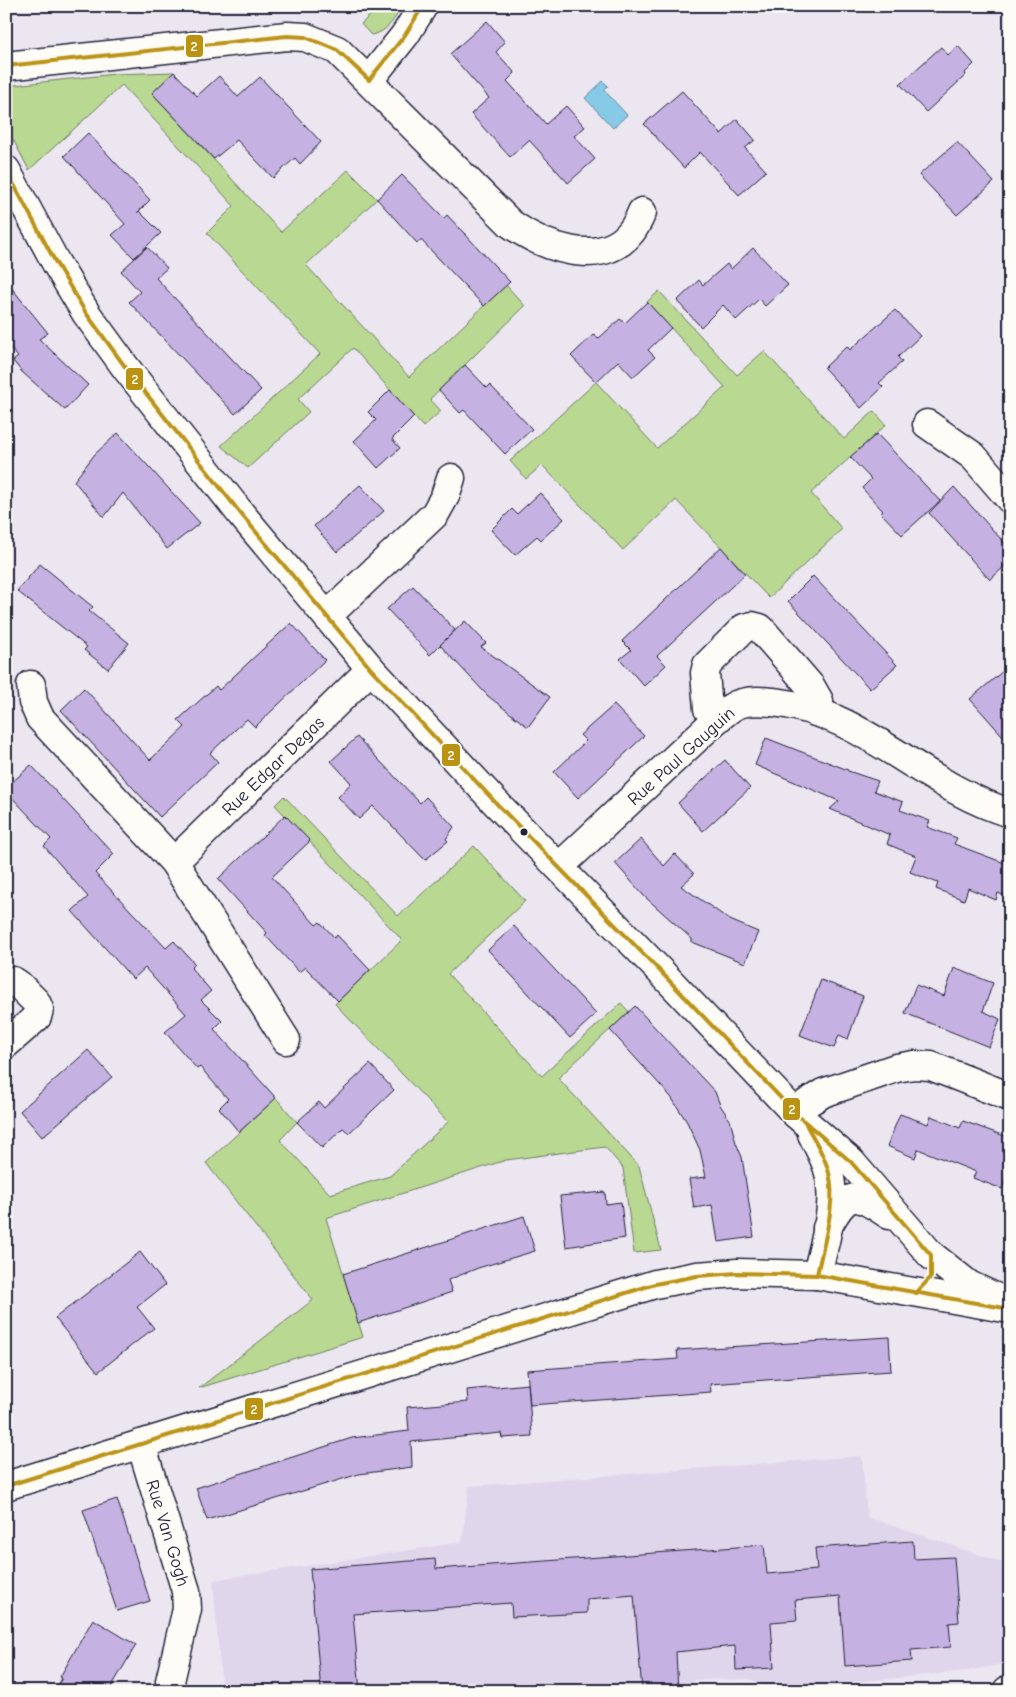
<svg xmlns="http://www.w3.org/2000/svg" width="1016" height="1697" font-family="'Comic Neue',sans-serif">
<style>
.built{fill:#e0d6ec}
.green{fill:#b9d891;stroke:#6e7d66}
.water{fill:#87cae8;stroke:#5f87a3}
.building{fill:#c5b2e2;stroke:#22223b}
.lines{fill:none;stroke-linecap:round;stroke-linejoin:round}
.minor-casing{stroke:#22223b;stroke-width:31}
.tertiary-casing{stroke:#22223b;stroke-width:31}
.minor{stroke:#fdfcf7;stroke-width:28}
.tertiary{stroke:#fdfcf7;stroke-width:28}
.bus-1-casing{stroke:#fdfcf7;stroke-width:8}
.bus-1{stroke:#bb9312;stroke-width:4}
.bus-dot{fill:#22223b;stroke:#fdfcf7;stroke-width:2}
.labels{text-anchor:middle;stroke-width:5;stroke-linejoin:round;paint-order:stroke}
.street-label{font-size:18px;fill:#22223b;stroke:#fdfcf7}
.line-badge{stroke:#fdfcf7;stroke-width:2}
.badge-label{font-size:14px;text-anchor:middle;font-weight:bold;fill:#fff}
</style>
<rect width="100%" height="100%" fill="#ece6f1"/>
<filter id="ink" filterUnits="userSpaceOnUse"><feTurbulence type="fractalNoise" baseFrequency=".02" numOctaves="2"/><feDisplacementMap in="SourceGraphic" scale="10" xChannelSelector="R" yChannelSelector="G"/><feConvolveMatrix kernelMatrix="1 2 1 2 8 2 1 2 1" color-interpolation-filters="sRGB"/></filter>
<g filter="url(#ink)">
<path class="built" d="M 862,1456 L 867,1517 L 1010,1565 L 1010,1657 L 1003,1664 L 968,1671 L 773,1690 L 750,1679 L 694,1680 L 695,1691 L 222,1691 L 213,1580 L 462,1542 L 469,1486 Z"/>
<g class="green">
<path d="M 380,6 L 402,6 C 394,20 388,32 371,35 L 361,24 Z"/>
<path d="M 174,72 L 152,93 L 281,232 L 348,170 L 377,199 L 306,265 L 409,377 L 506,285 L 525,306 L 430,399 L 441,411 L 423,427 L 353,348 L 298,399 L 309,412 L 248,468 L 221,446 L 320,354 L 207,233 L 234,206 L 122,85 L 29,170 L 6,126 L 6,86 L 115,74 Z"/>
<path d="M 659,291 L 737,375 L 764,351 L 844,439 L 874,411 L 886,425 L 811,493 L 842,529 L 769,598 L 676,500 L 623,550 L 542,465 L 526,479 L 510,461 L 596,382 L 657,448 L 725,387 L 647,302 Z"/>
<path d="M 284,796 L 398,916 L 474,846 L 525,901 L 448,974 L 542,1076 L 621,1003 L 629,1012 L 558,1078 L 639,1166 L 661,1250 L 634,1253 L 623,1168 L 605,1147 L 506,1160 L 326,1218 L 363,1337 L 199,1388 L 313,1300 L 206,1163 L 276,1098 L 297,1122 L 280,1140 L 330,1194 L 390,1176 L 448,1122 L 335,1004 L 402,940 L 275,805 Z"/>
</g>
<path class="water" d="M 603,81 L 608,86 L 604,90 L 627,115 L 613,128 L 585,98 Z"/>
<g class="building">
<path d="M 487,21 L 505,42 L 496,52 L 515,73 L 507,81 L 546,124 L 566,106 L 585,127 L 574,136 L 595,159 L 568,183 L 529,140 L 510,157 L 471,114 L 489,98 L 450,54 Z"/>
<path d="M 958,46 L 974,64 L 965,73 L 966,75 L 926,112 L 900,84 L 941,47 L 948,55 Z"/>
<path d="M 174,72 L 197,96 L 219,76 L 238,97 L 260,77 L 321,142 L 300,164 L 295,158 L 273,178 L 237,140 L 214,159 L 152,93 Z"/>
<path d="M 682,91 L 721,134 L 737,119 L 755,140 L 745,148 L 766,171 L 739,195 L 700,152 L 684,168 L 644,124 Z"/>
<path d="M 88,133 L 150,200 L 137,213 L 139,211 L 161,233 L 134,258 L 112,235 L 125,224 L 64,156 Z"/>
<path d="M 957,142 L 994,182 L 957,215 L 919,175 Z"/>
<path d="M 402,175 L 444,218 L 447,215 L 510,282 L 484,306 L 421,240 L 417,243 L 377,199 Z"/>
<path d="M 147,247 L 167,268 L 156,278 L 261,390 L 235,414 L 129,302 L 140,292 L 121,271 Z"/>
<path d="M 753,248 L 788,285 L 765,306 L 759,299 L 736,320 L 723,305 L 701,327 L 677,301 L 699,280 L 703,285 L 727,264 L 731,269 Z"/>
<path d="M 6,281 L 48,333 L 39,339 L 88,385 L 65,410 L 22,372 L 13,361 L 18,357 L 6,344 Z"/>
<path d="M 647,302 L 671,328 L 648,350 L 655,357 L 633,377 L 618,361 L 596,382 L 571,356 L 594,334 L 598,339 L 620,319 L 625,323 Z"/>
<path d="M 895,310 L 920,336 L 898,357 L 902,362 L 879,383 L 883,387 L 861,408 L 824,368 L 847,346 L 850,350 Z"/>
<path d="M 465,365 L 487,388 L 490,385 L 532,429 L 505,454 L 464,410 L 460,413 L 439,390 Z"/>
<path d="M 390,390 L 414,417 L 392,439 L 400,448 L 378,468 L 354,441 L 376,420 L 368,412 Z"/>
<path d="M 118,433 L 200,523 L 167,549 L 123,493 L 104,517 L 74,481 L 95,454 Z"/>
<path d="M 877,434 L 940,501 L 902,535 L 881,513 L 883,511 L 862,488 L 871,479 L 850,457 Z"/>
<path d="M 360,485 L 384,511 L 337,552 L 314,526 Z"/>
<path d="M 954,487 L 1010,549 L 1010,561 L 990,580 L 929,513 Z"/>
<path d="M 540,493 L 564,519 L 541,540 L 537,536 L 515,555 L 491,530 L 512,509 L 517,514 Z"/>
<path d="M 721,547 L 745,574 L 657,656 L 666,665 L 644,686 L 620,659 L 631,650 L 622,641 Z"/>
<path d="M 40,564 L 93,607 L 89,611 L 129,643 L 108,669 L 84,650 L 87,647 L 17,591 Z"/>
<path d="M 813,576 L 897,665 L 870,689 L 788,601 Z"/>
<path d="M 413,586 L 455,630 L 430,655 L 387,609 Z"/>
<path d="M 465,621 L 486,643 L 481,647 L 550,697 L 528,727 L 488,696 L 440,645 Z"/>
<path d="M 291,623 L 325,660 L 255,727 L 247,719 L 210,753 L 218,762 L 160,817 L 61,710 L 84,688 L 150,760 L 185,727 L 178,720 L 216,686 L 219,690 Z"/>
<path d="M 1010,665 L 1010,744 L 970,699 Z"/>
<path d="M 614,705 L 644,736 L 578,798 L 554,772 L 586,741 L 580,735 Z"/>
<path d="M 357,737 L 420,803 L 426,797 L 454,827 L 446,839 L 448,841 L 425,860 L 373,806 L 359,819 L 338,797 L 351,783 L 331,761 Z"/>
<path d="M 766,738 L 848,770 L 848,771 L 878,781 L 874,791 L 903,802 L 900,810 L 930,821 L 927,827 L 957,838 L 954,844 L 1010,865 L 1010,898 L 998,893 L 996,900 L 968,888 L 964,900 L 936,889 L 938,883 L 910,872 L 916,856 L 887,844 L 890,835 L 830,809 L 839,801 L 755,765 Z"/>
<path d="M 725,760 L 750,788 L 703,831 L 678,803 Z"/>
<path d="M 31,765 L 114,854 L 95,873 L 166,948 L 174,941 L 195,964 L 191,968 L 211,991 L 201,1000 L 222,1021 L 214,1029 L 276,1098 L 239,1132 L 219,1108 L 228,1099 L 200,1067 L 197,1069 L 165,1032 L 186,1014 L 145,968 L 133,979 L 72,911 L 88,897 L 44,846 L 51,839 L 6,791 L 6,788 Z"/>
<path d="M 285,815 L 310,841 L 272,877 L 316,925 L 320,922 L 335,938 L 337,935 L 370,970 L 338,1001 L 305,967 L 299,972 L 265,935 L 267,933 L 218,879 Z"/>
<path d="M 641,839 L 664,866 L 675,854 L 694,874 L 681,886 L 730,920 L 758,932 L 745,963 L 692,942 L 692,939 L 644,896 L 615,863 Z"/>
<path d="M 514,926 L 596,1014 L 570,1038 L 488,950 Z"/>
<path d="M 954,968 L 993,983 L 983,1011 L 1000,1019 L 989,1047 L 905,1013 L 916,985 L 944,996 Z"/>
<path d="M 821,980 L 863,996 L 848,1039 L 839,1035 L 834,1048 L 800,1035 Z"/>
<path d="M 635,1006 L 715,1092 L 720,1105 L 730,1120 L 736,1143 L 742,1157 L 754,1237 L 718,1242 L 712,1205 L 694,1208 L 689,1179 L 706,1177 L 700,1150 L 687,1122 L 671,1097 L 610,1030 Z"/>
<path d="M 88,1050 L 112,1077 L 42,1137 L 20,1111 Z"/>
<path d="M 370,1064 L 394,1090 L 349,1133 L 343,1128 L 322,1148 L 297,1122 L 319,1102 L 324,1108 Z"/>
<path d="M 900,1114 L 928,1124 L 931,1116 L 960,1128 L 963,1121 L 1010,1138 L 1010,1168 L 1002,1189 L 973,1178 L 976,1172 L 918,1149 L 915,1158 L 887,1146 Z"/>
<path d="M 605,1192 L 606,1204 L 621,1202 L 625,1238 L 566,1247 L 560,1196 Z"/>
<path d="M 524,1216 L 535,1251 L 478,1268 L 448,1280 L 452,1292 L 358,1323 L 343,1274 Z"/>
<path d="M 140,1252 L 165,1285 L 137,1307 L 154,1328 L 98,1372 L 55,1318 Z"/>
<path d="M 889,1337 L 891,1371 L 710,1384 L 711,1392 L 530,1405 L 527,1370 L 678,1359 L 677,1350 Z"/>
<path d="M 528,1384 L 532,1436 L 502,1438 L 501,1433 L 411,1442 L 412,1467 L 359,1474 L 207,1520 L 196,1488 L 352,1438 L 409,1431 L 407,1407 L 468,1402 L 467,1390 Z"/>
<path d="M 117,1499 L 150,1601 L 117,1611 L 83,1510 Z"/>
<path d="M 913,1541 L 914,1559 L 954,1557 L 959,1622 L 949,1623 L 951,1647 L 911,1650 L 912,1661 L 845,1666 L 840,1596 L 795,1600 L 797,1620 L 771,1622 L 774,1668 L 736,1670 L 735,1646 L 676,1652 L 678,1691 L 642,1691 L 634,1595 L 587,1599 L 587,1613 L 512,1617 L 511,1603 L 353,1614 L 360,1691 L 321,1691 L 310,1569 L 435,1559 L 436,1569 L 764,1545 L 767,1574 L 817,1570 L 815,1548 Z"/>
<path d="M 93,1619 L 136,1645 L 109,1691 L 55,1691 L 62,1678 L 60,1677 Z"/>
</g>
<g class="lines">
<defs>
<g id="minor">
<path d="M 6,66 L 287,36 L 305,37 L 337,50 L 511,224 C 542,246 601,270 631,232 C 636,226 639,219 642,212"/>
<path d="M 369,80 L 405,35 L 423,6"/>
<path d="M 6,170 L 56,263 L 86,313 L 126,368 L 241,514 L 371,669 L 497,804 L 661,972 L 796,1114 L 851,1162 L 931,1255 L 969,1285 L 1010,1304"/>
<path d="M 927,424 L 973,456 L 1010,499"/>
<path d="M 327,616 L 435,514 L 445,496 L 451,478"/>
<path d="M 31,685 L 33,702 L 40,718 L 174,862 L 286,1040"/>
<path d="M 717,719 L 708,709 L 705,673 L 707,665 L 744,628 L 752,626 L 760,628 L 811,687 L 819,701 L 816,712"/>
<path d="M 174,862 L 371,669"/>
<path d="M 559,867 L 717,719 C 725,713 732,705 742,703 C 752,700 762,701 773,702 C 863,711 925,788 1010,813"/>
<path d="M 6,983 L 13,981 L 19,985 L 36,1002 L 39,1009 L 37,1017 L 6,1044"/>
<path d="M 796,1114 L 807,1103 L 823,1093 L 896,1068 L 914,1065 L 931,1066 L 1010,1097"/>
<path d="M 812,1134 C 818,1147 826,1159 829,1173 C 837,1206 824,1243 817,1275"/>
<path d="M 827,1228 C 848,1189 855,1192 889,1215"/>
<path d="M 141,1444 L 186,1591 L 187,1609 L 170,1681 L 172,1691"/>
<path d="M 1007,1691 L 1010,1689"/>
</g>
<path id="tertiary" d="M 6,1486 L 655,1284 L 697,1276 L 737,1273 L 817,1275 L 1010,1309"/>
</defs>
<use href="#minor" class="minor-casing"/>
<use href="#tertiary" class="tertiary-casing"/>
<use href="#minor" class="minor"/>
<use href="#tertiary" class="tertiary"/>
<defs>
<g id="bus-1">
<path d="M 6,66 L 287,36 L 305,37 L 337,50 L 369,80"/>
<path d="M 369,80 L 405,35 L 423,6"/>
<path d="M 6,170 L 56,263 L 86,313 L 126,368 L 241,514 L 371,669 L 497,804 L 661,972 L 796,1114 L 851,1162 L 931,1255 L 931,1277 L 916,1293"/>
<path d="M 806,1124 C 814,1140 825,1155 829,1173 C 837,1204 823,1244 817,1275"/>
<path d="M 6,1486 L 655,1284 L 697,1276 L 737,1273 L 817,1275 L 1010,1309"/>
</g>
</defs>
<use href="#bus-1" class="bus-1-casing"/>
<use href="#bus-1" class="bus-1"/>
</g>
</g>
<circle class="bus-dot" cx="524" cy="832" r="4.5"/>
<g class="labels">
<g class="street-label">
<text transform="translate(681 756) rotate(-42)" y="6">Rue Paul Gauguin</text>
<text transform="translate(273 766) rotate(-44)" y="6">Rue Edgar Degas</text>
<text transform="translate(168 1533) rotate(73)" y="6">Rue Van Gogh</text>
</g>
</g>
<g class="line-badge">
<rect x="185" y="34" width="19" height="24" rx="5" fill="#bb9312"/>
<rect x="125" y="367" width="19" height="24" rx="5" fill="#bb9312"/>
<rect x="441" y="743" width="20" height="24" rx="5" fill="#bb9312"/>
<rect x="782" y="1097" width="19" height="24" rx="5" fill="#bb9312"/>
<rect x="244" y="1397" width="20" height="24" rx="5" fill="#bb9312"/>
</g>
<g class="badge-label">
<text x="194" y="51">2</text>
<text x="135" y="384">2</text>
<text x="451" y="760">2</text>
<text x="792" y="1114">2</text>
<text x="254" y="1414">2</text>
</g>
<rect width="1016" height="1697" fill="none" stroke="#fdfcf7" stroke-width="25"/>
<rect x="12" y="12" width="991" height="1672" fill="none" stroke="#22223b" stroke-width="2" filter="url(#ink)"/>
</svg>
